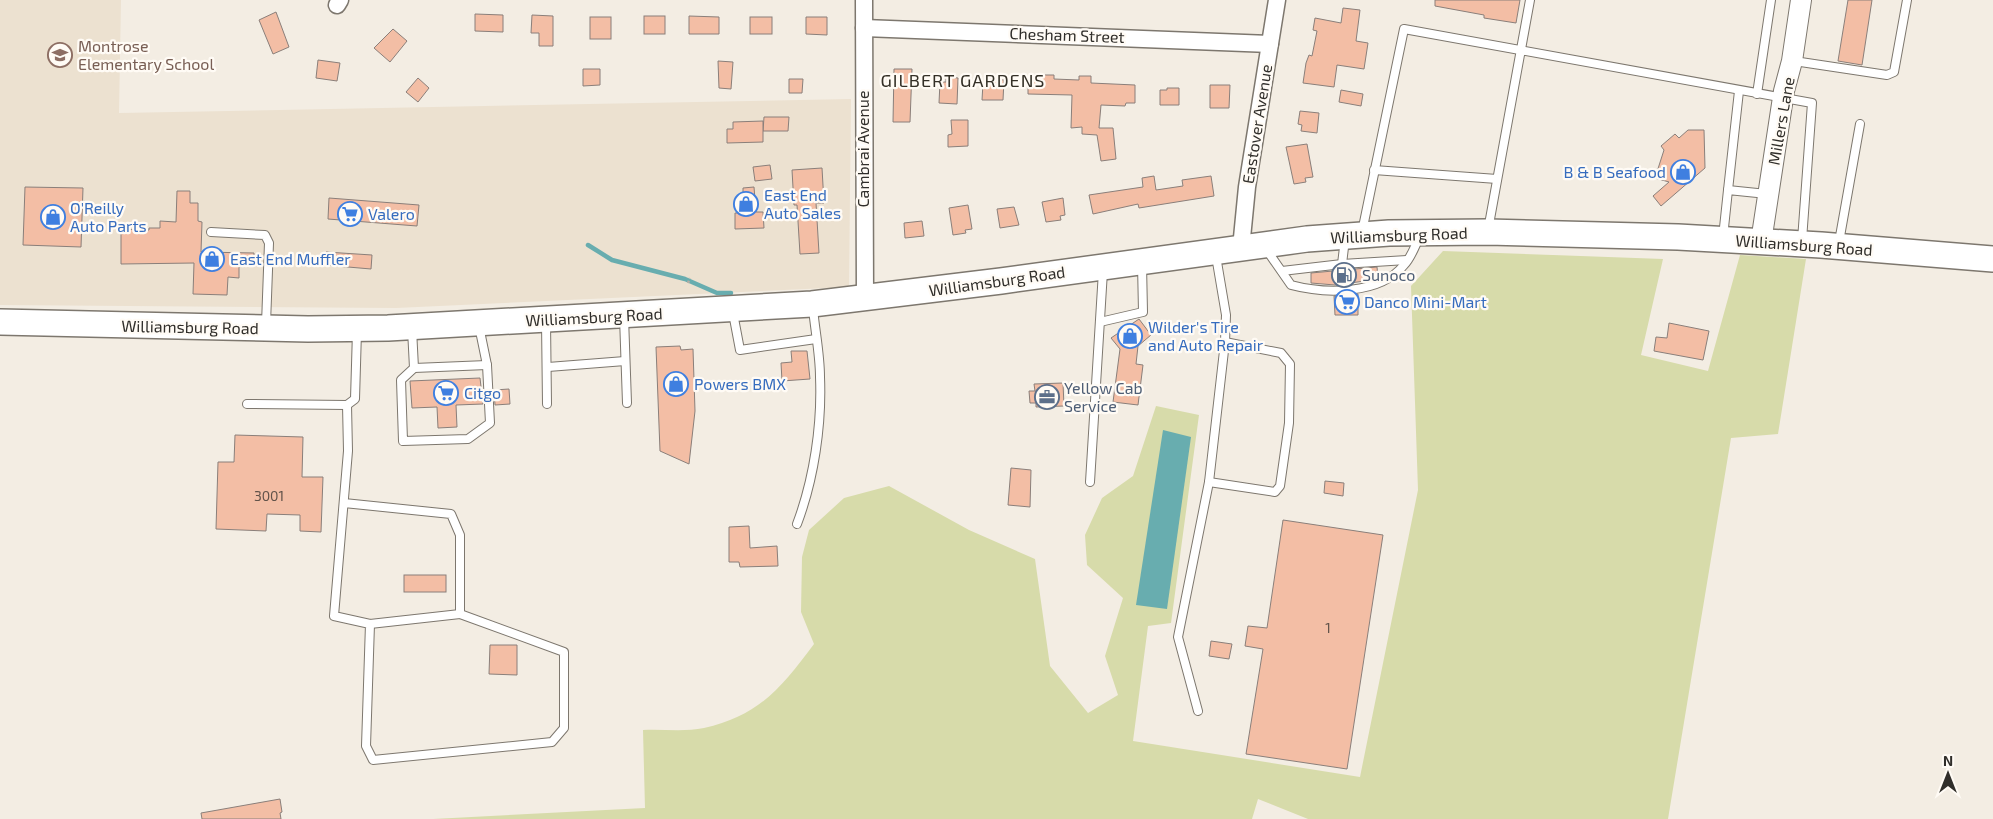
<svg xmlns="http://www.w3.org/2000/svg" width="1993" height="819" font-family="'Exo 2',sans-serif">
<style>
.built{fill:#ece1d0}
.green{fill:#d7dbaa}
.water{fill:#68adaf}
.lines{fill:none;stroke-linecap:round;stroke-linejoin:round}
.stream{stroke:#68adaf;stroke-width:4.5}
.building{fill:#f3bea5;stroke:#8a7f7a}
.service-casing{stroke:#7d776e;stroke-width:10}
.minor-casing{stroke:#7d776e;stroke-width:19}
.tertiary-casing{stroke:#7d776e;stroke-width:22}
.primary-casing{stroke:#7d776e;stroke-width:28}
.path{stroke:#b3aea6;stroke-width:2.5;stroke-dasharray:2.5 2.5;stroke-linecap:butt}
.service{stroke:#fff;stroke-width:8}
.minor{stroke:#fff;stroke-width:16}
.tertiary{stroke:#fff;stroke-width:20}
.primary{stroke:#fff;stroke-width:25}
.labels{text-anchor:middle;stroke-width:4.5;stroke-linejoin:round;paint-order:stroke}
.number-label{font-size:14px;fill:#615249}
.street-label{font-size:16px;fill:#302e2a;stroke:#fffbf5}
.education-label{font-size:16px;fill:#785e54;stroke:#fffbf5;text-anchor:start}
.shop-label{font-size:16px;fill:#366cbe;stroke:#fffbf5;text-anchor:start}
.service-label{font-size:16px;fill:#4e5e75;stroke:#fffbf5;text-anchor:start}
.neighbourhood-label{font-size:18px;letter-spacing:1px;fill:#343027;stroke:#fffbf5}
</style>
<rect width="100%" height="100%" fill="#f3ede3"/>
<path class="built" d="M 0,0 L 121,0 L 119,113 L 851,99 L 849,287 L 396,308 L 0,305 Z"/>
<path class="green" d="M 1443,251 L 1663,259 L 1641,355 L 1708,371 L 1740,255 L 1806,259 L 1778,434 L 1731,438 L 1668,819 L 1308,819 L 1258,799 L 1252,819 L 433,819 L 645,808 L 643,730 C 663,729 685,732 704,728 C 759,716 782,687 814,644 L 801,612 L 802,557 L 809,530 L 844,498 L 889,486 L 969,530 L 1035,559 L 1050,666 L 1088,713 L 1118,695 L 1105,656 L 1123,598 L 1087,565 L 1085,535 L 1102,498 L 1133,476 L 1156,406 L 1199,415 L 1171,623 L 1148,626 L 1133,741 L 1360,777 L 1418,490 L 1411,286 Z"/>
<path class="water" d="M 1163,430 L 1191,437 L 1167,609 L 1136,605 Z"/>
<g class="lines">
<path class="stream" d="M 588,245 L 612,260 L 685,279 L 717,293 L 731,293"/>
</g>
<g class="building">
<path d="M 1435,0 L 1520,0 L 1516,23 L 1484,18 L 1484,15 L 1435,6 Z"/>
<path d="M 1848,0 L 1872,0 L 1862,65 L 1838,61 Z"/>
<path d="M 1343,8 L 1360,10 L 1356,41 L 1368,43 L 1364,69 L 1337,65 L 1334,87 L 1303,83 L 1306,63 L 1309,55 L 1312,56 L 1317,31 L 1313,30 L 1315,18 L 1341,23 Z"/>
<path d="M 276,12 L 289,47 L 273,54 L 259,20 Z"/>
<path d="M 475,14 L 503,15 L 503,32 L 475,31 Z"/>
<path d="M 532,15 L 553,16 L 553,46 L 539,46 L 539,33 L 531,33 Z"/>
<rect x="644" y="16" width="21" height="18"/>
<path d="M 689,16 L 719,17 L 719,34 L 689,34 Z"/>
<rect x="590" y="17" width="21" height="22"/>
<rect x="750" y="17" width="22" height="17"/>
<path d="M 806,17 L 827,17 L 827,35 L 806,34 Z"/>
<path d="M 393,29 L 407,41 L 390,62 L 374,48 Z"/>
<path d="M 318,60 L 340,63 L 337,81 L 316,78 Z"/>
<path d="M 718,61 L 733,62 L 731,89 L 719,88 Z"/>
<path d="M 583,69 L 600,69 L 600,85 L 583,86 Z"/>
<path d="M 894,69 L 912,69 L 910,122 L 893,122 Z"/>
<path d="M 1034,75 L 1054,75 L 1054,79 L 1079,80 L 1079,76 L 1091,76 L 1091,83 L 1135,85 L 1135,103 L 1126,103 L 1125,106 L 1101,105 L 1099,128 L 1113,128 L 1116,159 L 1101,161 L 1097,135 L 1082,134 L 1082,127 L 1071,128 L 1072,95 L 1028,94 L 1028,79 L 1034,79 Z"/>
<path d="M 946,77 L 958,78 L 957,104 L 939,103 L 940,82 L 946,82 Z"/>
<path d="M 418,78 L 429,88 L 418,102 L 406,92 Z"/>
<path d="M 789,79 L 803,79 L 802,93 L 789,93 Z"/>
<path d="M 990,79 L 1004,80 L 1003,100 L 982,100 L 983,83 L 990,83 Z"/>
<path d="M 1210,85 L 1230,85 L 1229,108 L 1210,108 Z"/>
<path d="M 1167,88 L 1179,88 L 1179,105 L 1160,105 L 1160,90 L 1167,90 Z"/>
<path d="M 1341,90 L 1363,94 L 1361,106 L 1339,102 Z"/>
<path d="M 1300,111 L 1319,113 L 1317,133 L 1301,131 L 1302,125 L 1298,124 Z"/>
<path d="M 764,117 L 789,117 L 788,131 L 763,131 Z"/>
<path d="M 951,120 L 968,120 L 968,146 L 948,147 L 948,135 L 952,134 Z"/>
<path d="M 763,121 L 763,142 L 727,143 L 727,129 L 733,129 L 733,122 Z"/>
<path d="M 1688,130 L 1704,130 L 1705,168 L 1661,206 L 1653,196 L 1669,182 L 1655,178 L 1664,150 L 1661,146 L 1675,134 L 1679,138 Z"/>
<path d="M 1307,144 L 1313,177 L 1305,178 L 1306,182 L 1294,184 L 1286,147 Z"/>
<path d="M 770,165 L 772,179 L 755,181 L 753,167 Z"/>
<path d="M 822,168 L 824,203 L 816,203 L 819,253 L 800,254 L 797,205 L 794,205 L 792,170 Z"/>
<path d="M 1154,176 L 1156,190 L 1183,186 L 1182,180 L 1211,176 L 1214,196 L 1139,208 L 1138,204 L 1093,214 L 1089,195 L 1143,187 L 1142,178 Z"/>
<path d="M 25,187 L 83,188 L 81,247 L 23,245 Z"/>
<path d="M 754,187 L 756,212 L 763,212 L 764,228 L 735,229 L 735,213 L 738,213 L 737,197 L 743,197 L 743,188 Z"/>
<path d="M 177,191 L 190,191 L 190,203 L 198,203 L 198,221 L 202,222 L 201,252 L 254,253 L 253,264 L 239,264 L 239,278 L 228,277 L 227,295 L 193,294 L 194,263 L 121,264 L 121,229 L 149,230 L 149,228 L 160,228 L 160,221 L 176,222 Z"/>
<path d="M 329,198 L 419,205 L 417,226 L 328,219 Z"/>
<path d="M 1063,198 L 1065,215 L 1060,216 L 1061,220 L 1046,222 L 1042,202 Z"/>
<path d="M 968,205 L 972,229 L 965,230 L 966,233 L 953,235 L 949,208 Z"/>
<path d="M 1014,207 L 1019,225 L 1000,228 L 997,209 Z"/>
<path d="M 922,221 L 924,236 L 905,238 L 904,223 Z"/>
<path d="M 326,252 L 372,255 L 371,269 L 325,265 Z"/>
<path d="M 1377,267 L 1378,277 L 1365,281 L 1335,285 L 1311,283 L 1311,273 Z"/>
<path d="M 1358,294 L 1358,315 L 1335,315 L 1334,296 Z"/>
<path d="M 1139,319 L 1151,335 L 1138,346 L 1136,364 L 1143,365 L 1138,405 L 1113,402 L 1120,349 L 1111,338 Z"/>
<path d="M 1669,323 L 1709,331 L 1703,360 L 1654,351 L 1656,337 L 1667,338 Z"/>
<path d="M 680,346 L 681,350 L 693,349 L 695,411 L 689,464 L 660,451 L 656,347 Z"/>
<path d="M 791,351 L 807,351 L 810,379 L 782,381 L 781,363 L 792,362 Z"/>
<path d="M 480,378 L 483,404 L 456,405 L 457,427 L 438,428 L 437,407 L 412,408 L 410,381 Z"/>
<path d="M 1063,383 L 1064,406 L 1036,407 L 1036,403 L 1030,403 L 1029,391 L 1035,391 L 1034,384 Z"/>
<path d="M 509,389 L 510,404 L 495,405 L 494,390 Z"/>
<path d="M 235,435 L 303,437 L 302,477 L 323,477 L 321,532 L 300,531 L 300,515 L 267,514 L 266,531 L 216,529 L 218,462 L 234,462 Z"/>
<path d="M 1011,468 L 1031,470 L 1030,507 L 1008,505 Z"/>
<path d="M 1325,481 L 1344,483 L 1343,496 L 1324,493 Z"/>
<path d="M 1283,520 L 1383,535 L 1347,769 L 1246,754 L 1263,649 L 1245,646 L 1248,626 L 1267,628 Z"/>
<path d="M 749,526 L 750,548 L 777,546 L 778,566 L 740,567 L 739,562 L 729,562 L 729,527 Z"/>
<rect x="404" y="575" width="42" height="17"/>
<path d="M 1211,641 L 1232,644 L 1229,659 L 1209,656 Z"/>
<path d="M 490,645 L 517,645 L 517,675 L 489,674 Z"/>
<path d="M 280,799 L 282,812 L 280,813 L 281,819 L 202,819 L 201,813 Z"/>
</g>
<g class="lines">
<defs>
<g id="service">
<path d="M 1794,61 L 1887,75 L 1894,72 L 1907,0"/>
<path d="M 1757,94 L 1771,0"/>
<path d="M 1374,170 L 1497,179"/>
<path d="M 1728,190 L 1739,91"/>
<path d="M 1488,230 L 1530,0"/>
<path d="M 211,232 L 265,235 L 269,243 L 266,324"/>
<path d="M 1362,232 L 1404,29 L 1812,103 L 1802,240"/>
<path d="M 1723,237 L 1728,190 L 1767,194"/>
<path d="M 1839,242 L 1860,124"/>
<path d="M 1266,249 L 1291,285 C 1325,294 1380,295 1404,265 C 1411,258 1415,246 1419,238"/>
<path d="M 1342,264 L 1345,239"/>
<path d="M 1282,271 L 1342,264 L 1407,260"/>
<path d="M 733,313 L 740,350 L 816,339"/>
<path d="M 624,317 L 627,403"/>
<path d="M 546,322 L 547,404"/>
<path d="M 1100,322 L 1143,312 L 1142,264"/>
<path d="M 412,329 L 414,368 L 401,380 L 403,441 L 468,439 L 490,423 L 487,365 L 479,326"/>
<path d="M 548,367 L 625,361"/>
<path d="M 414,368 L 487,365"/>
<path d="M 247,404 L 347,405 L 355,399 L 357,331"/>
<path d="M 1090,482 L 1103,271"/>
<path d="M 1209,482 L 1275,492 L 1280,486 L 1289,423 L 1290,364 L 1281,353 L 1225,342"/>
<path d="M 344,503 L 451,514 L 460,535 L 460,614 L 564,652 L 564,728 L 552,742 L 373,760 L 366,746 L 370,624 L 334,616 L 348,451 L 347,405"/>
<path d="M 797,524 C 814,479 822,425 820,377 C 820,354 815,331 813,308"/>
<path d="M 370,624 L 460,614"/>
<path d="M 1198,711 L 1178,637 L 1209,482 L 1225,342 L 1226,315 L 1216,256"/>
</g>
<g id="minor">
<path d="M 864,0 L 865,298"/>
<path d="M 337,5 L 340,0"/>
<path d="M 864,28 L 1270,44"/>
<path d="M 1241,248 L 1247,187 L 1277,0"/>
</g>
<path id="tertiary" d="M 1761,242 L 1784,91 L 1792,61 L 1801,0"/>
<path id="primary" d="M 0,322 L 308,329 L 388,328 L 812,304 L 1001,281 L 1307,239 L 1389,233 L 1488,232 L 1678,237 L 1821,245 L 1993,259"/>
</defs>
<use href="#service" class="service-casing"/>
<use href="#minor" class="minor-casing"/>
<use href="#tertiary" class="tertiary-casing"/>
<use href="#primary" class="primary-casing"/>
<path class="path" d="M 688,283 L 690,278"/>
<use href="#service" class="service"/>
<use href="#minor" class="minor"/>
<use href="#tertiary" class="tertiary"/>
<use href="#primary" class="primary"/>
</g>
<defs>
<symbol id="school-ring" viewBox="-11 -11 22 22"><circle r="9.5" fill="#fffbf5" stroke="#8d6e63" stroke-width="1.5"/><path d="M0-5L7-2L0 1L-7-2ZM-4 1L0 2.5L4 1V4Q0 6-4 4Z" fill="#8d6e63"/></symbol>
<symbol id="shop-ring" viewBox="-11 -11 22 22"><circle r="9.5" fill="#fffbf5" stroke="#3f7fe0" stroke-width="1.5"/><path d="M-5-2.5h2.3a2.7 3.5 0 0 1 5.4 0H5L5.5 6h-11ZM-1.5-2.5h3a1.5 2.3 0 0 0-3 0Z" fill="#3f7fe0"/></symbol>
<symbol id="supermarket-ring" viewBox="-11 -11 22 22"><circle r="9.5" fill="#fffbf5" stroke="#3f7fe0" stroke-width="1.5"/><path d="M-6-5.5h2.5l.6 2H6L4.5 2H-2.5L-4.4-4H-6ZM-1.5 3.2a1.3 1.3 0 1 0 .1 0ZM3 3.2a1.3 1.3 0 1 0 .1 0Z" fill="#3f7fe0"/></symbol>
<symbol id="fuel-ring" viewBox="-11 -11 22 22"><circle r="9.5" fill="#fffbf5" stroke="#5c6f8a" stroke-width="1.5"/><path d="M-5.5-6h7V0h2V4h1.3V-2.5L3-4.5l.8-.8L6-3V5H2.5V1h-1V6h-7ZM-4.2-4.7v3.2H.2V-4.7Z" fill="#5c6f8a"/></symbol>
<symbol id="office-ring" viewBox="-11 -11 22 22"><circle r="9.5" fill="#fffbf5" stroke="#5c6f8a" stroke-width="1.5"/><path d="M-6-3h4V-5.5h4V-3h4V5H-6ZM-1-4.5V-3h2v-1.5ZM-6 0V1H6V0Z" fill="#5c6f8a"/></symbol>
</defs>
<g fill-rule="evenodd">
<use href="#school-ring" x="46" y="41" width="28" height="28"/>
<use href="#shop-ring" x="1669" y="158" width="28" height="28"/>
<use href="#shop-ring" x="732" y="190" width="28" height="28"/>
<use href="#supermarket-ring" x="336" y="200" width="28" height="28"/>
<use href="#shop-ring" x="39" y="203" width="28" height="28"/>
<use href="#shop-ring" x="198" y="245" width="28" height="28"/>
<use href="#fuel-ring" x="1330" y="261" width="28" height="28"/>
<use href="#supermarket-ring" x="1333" y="288" width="28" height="28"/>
<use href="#shop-ring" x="1116" y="322" width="28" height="28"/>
<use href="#shop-ring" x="662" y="370" width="28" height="28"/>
<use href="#supermarket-ring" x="432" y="379" width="28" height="28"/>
<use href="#office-ring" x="1033" y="383" width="28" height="28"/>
</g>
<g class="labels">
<g class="number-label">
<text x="269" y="501">3001</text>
<text x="1328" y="633">1</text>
</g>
<g class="street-label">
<text transform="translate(1067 35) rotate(2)" y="6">Chesham Street</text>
<text transform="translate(1781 121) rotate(-80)" y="6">Millers Lane</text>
<text transform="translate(1257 124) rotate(-81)" y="6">Eastover Avenue</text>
<text transform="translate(863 149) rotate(-90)" y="6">Cambrai Avenue</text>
<text transform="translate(1399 235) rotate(-2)" y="6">Williamsburg Road</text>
<text transform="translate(1804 245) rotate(4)" y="6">Williamsburg Road</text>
<text transform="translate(997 281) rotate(-8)" y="6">Williamsburg Road</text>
<text transform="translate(594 317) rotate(-3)" y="6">Williamsburg Road</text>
<text transform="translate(190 327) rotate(1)" y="6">Williamsburg Road</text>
</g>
<g class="education-label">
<text x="78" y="52">Montrose<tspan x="78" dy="18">Elementary School</tspan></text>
</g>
<g class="shop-label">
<text x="1666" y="178" text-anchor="end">B &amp; B Seafood</text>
<text x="764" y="201">East End<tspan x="764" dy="18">Auto Sales</tspan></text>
<text x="70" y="214">O'Reilly<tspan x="70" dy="18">Auto Parts</tspan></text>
<text x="368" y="220">Valero</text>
<text x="230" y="265">East End Muffler</text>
<text x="1364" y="308">Danco Mini-Mart</text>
<text x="1148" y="333">Wilder's Tire<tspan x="1148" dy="18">and Auto Repair</tspan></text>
<text x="694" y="390">Powers BMX</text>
<text x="464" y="399">Citgo</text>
</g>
<g class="service-label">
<text x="1362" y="281">Sunoco</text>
<text x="1064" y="394">Yellow Cab<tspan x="1064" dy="18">Service</tspan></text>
</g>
<g class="neighbourhood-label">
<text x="963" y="87">GILBERT GARDENS</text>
</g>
</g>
<g transform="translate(1948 774)" stroke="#fffbf5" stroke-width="4" paint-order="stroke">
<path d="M0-4L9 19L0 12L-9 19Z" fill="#302e2a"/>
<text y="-8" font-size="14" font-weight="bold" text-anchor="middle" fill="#302e2a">N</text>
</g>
</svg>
